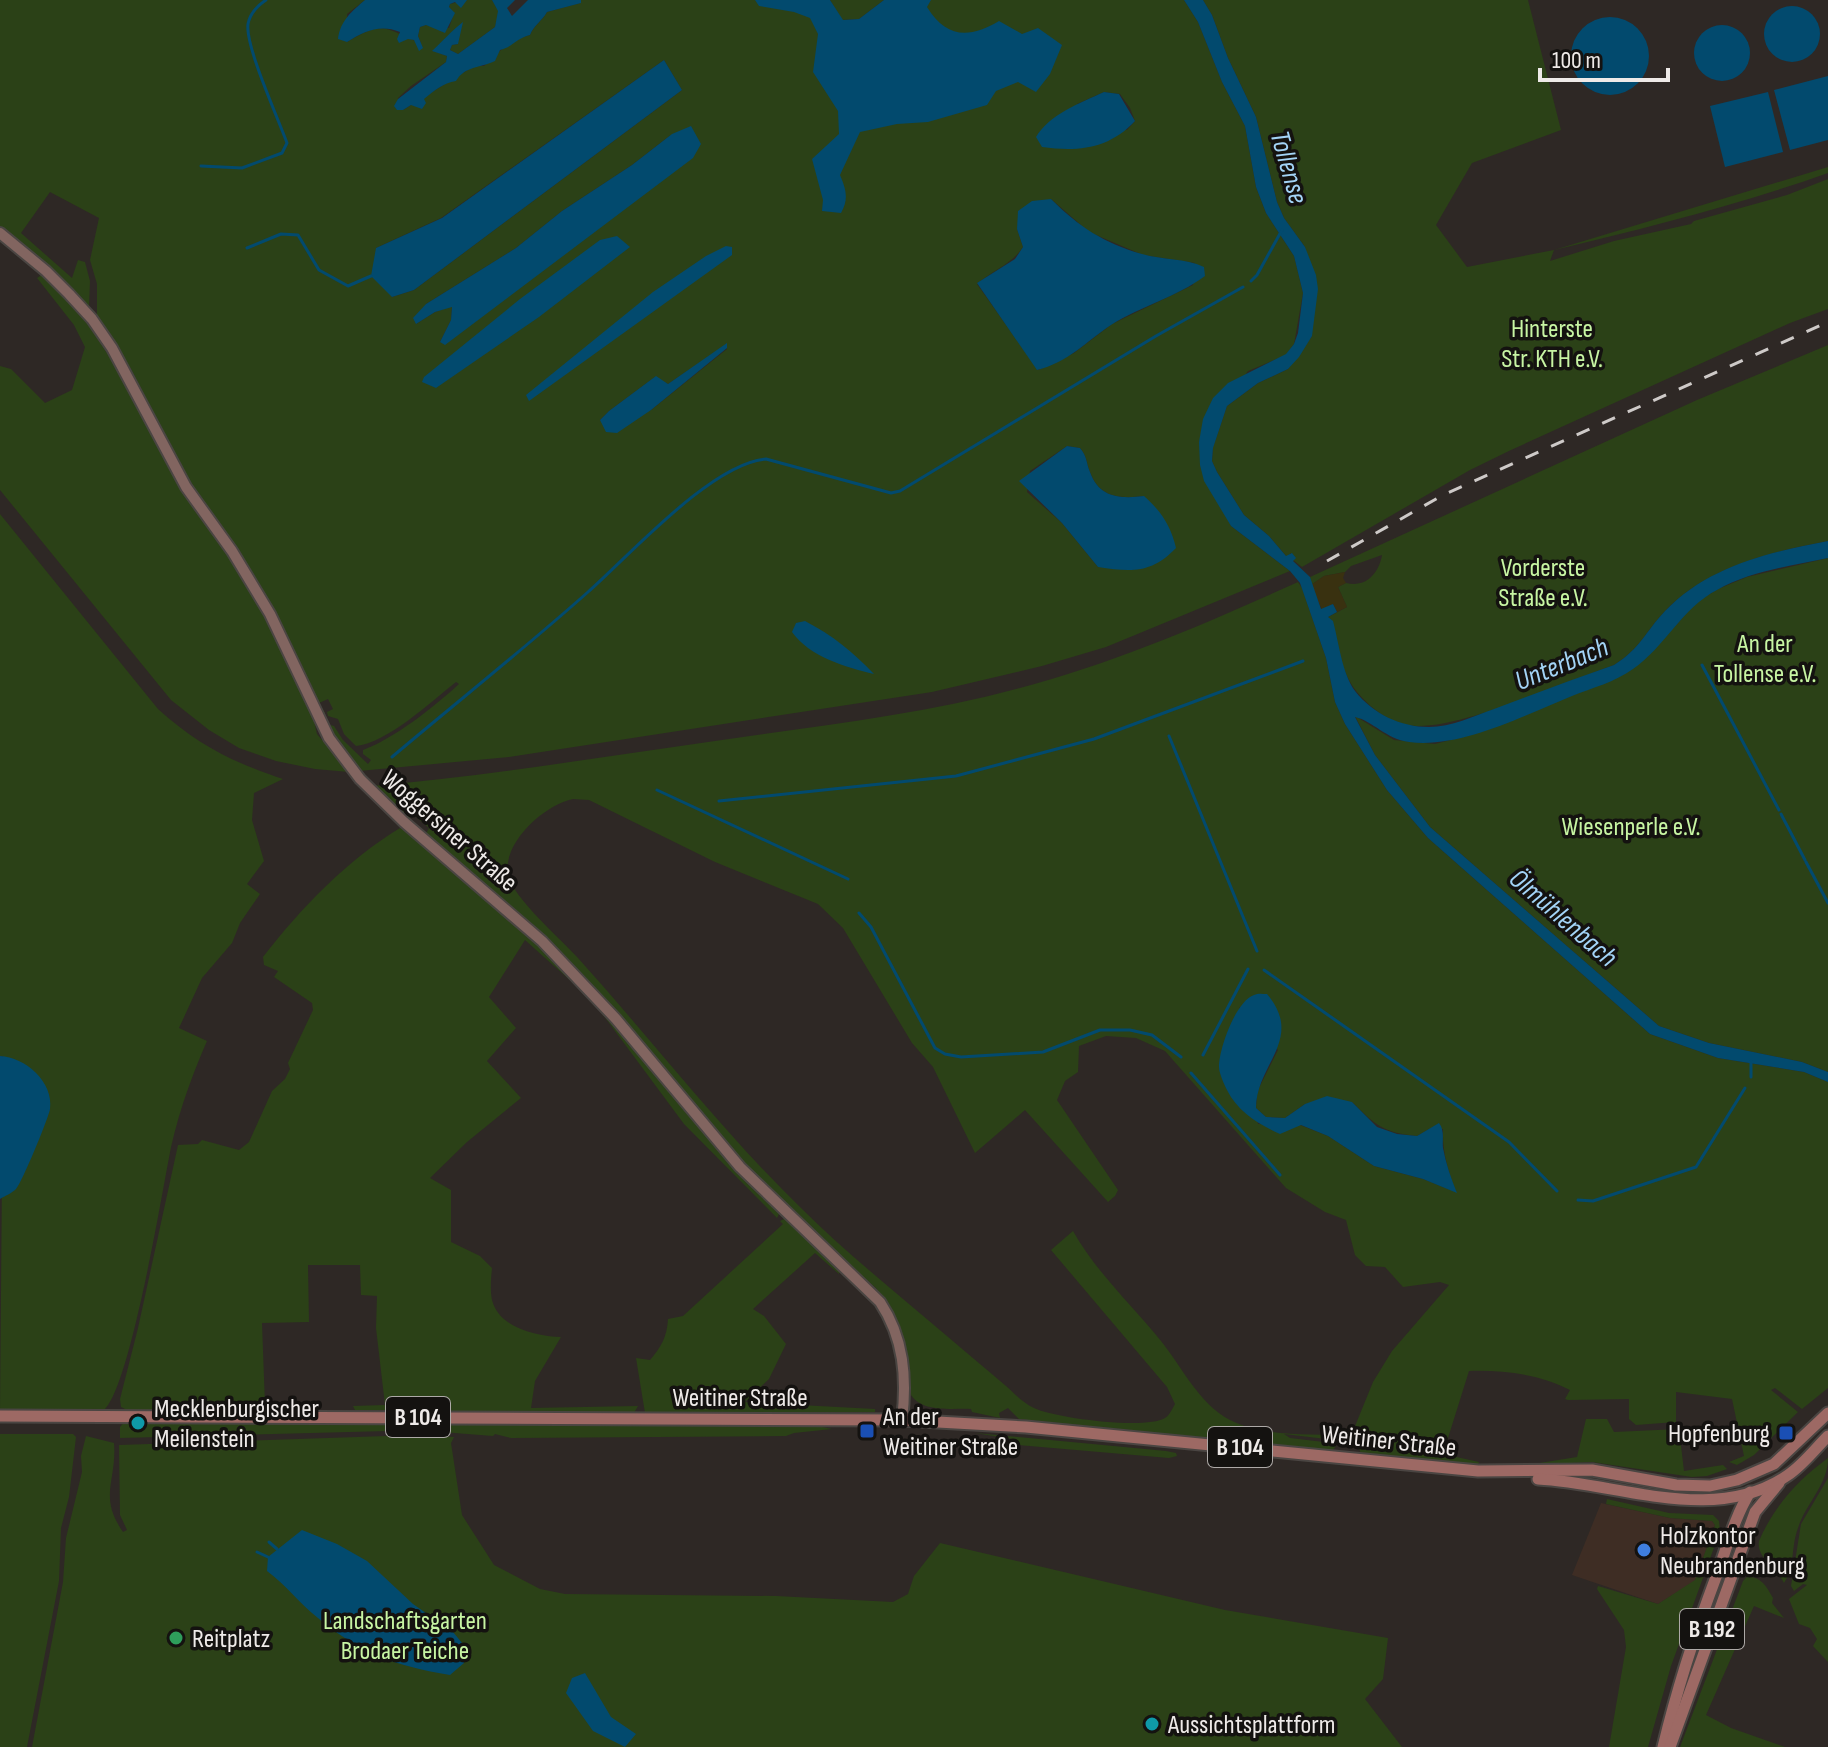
<svg xmlns="http://www.w3.org/2000/svg" width="1828" height="1747" font-family="'Sofia Sans Condensed',sans-serif">
<style>
.commercial{fill:#3e2d24}
.green{fill:#2b4117;fill-rule:evenodd}
.sand{fill:#393110}
.water{fill:#024a6e}
.lines{fill:none;stroke-linecap:round;stroke-linejoin:round}
.stream{stroke:#024a6e;stroke-width:3}
.secondary-casing{stroke:#4a4542;stroke-width:14}
.primary-casing{stroke:#4a4542;stroke-width:15}
.secondary{stroke:#826560;stroke-width:10}
.primary{stroke:#9d6964;stroke-width:11}
.rail{stroke:#cecac8;stroke-width:3;stroke-dasharray:14 14;stroke-linecap:butt}
.culture-dot{fill:#0f9aa8;stroke:#141210;stroke-width:3}
.transit-dot{fill:#1a4fb4;stroke:#141210;stroke-width:3}
.shop-dot{fill:#3f7fe0;stroke:#141210;stroke-width:3}
.leisure-dot{fill:#2e9e5b;stroke:#141210;stroke-width:3}
.labels{text-anchor:middle;stroke-width:7;stroke-linejoin:round;paint-order:stroke}
.shield{fill:#141210;stroke:#ada9a7;stroke-width:2}
.shield-label{font-size:24px;font-weight:bold;fill:#eeeae8}
.park-label{font-size:26px;fill:#c7f5a3;stroke:#141210}
.street-label{font-size:26px;fill:#eeeae8;stroke:#141210}
.poi-label{font-size:26px;fill:#eeeae8;stroke:#141210;text-anchor:start}
.water-label{font-size:28px;font-style:italic;fill:#a3d4f7;stroke:#141210}
</style>
<rect width="100%" height="100%" fill="#2e2825"/>
<path class="commercial" d="M 1601,1503 L 1670,1518 L 1712,1521 L 1715,1525 L 1695,1581 L 1658,1604 L 1572,1575 Z"/>
<g class="green">
<path d="M 0,0 L 365,0 L 347,14 L 347,42 C 386,18 385,30 421,43 L 418,36 L 420,27 L 426,25 L 449,28 L 454,13 L 449,7 L 450,4 L 467,0 L 492,0 L 499,11 L 495,27 L 458,54 L 450,50 L 452,45 L 458,44 L 458,36 L 448,36 L 445,43 L 433,51 L 447,56 L 446,62 L 411,86 L 398,98 L 397,110 L 403,110 L 474,66 L 484,66 C 498,52 510,40 530,35 C 534,25 542,21 547,12 L 580,3 L 581,0 L 759,0 L 912,48 L 927,0 L 1184,0 L 1198,22 L 1222,82 L 1245,126 L 1256,187 L 1266,213 L 1294,256 L 1303,293 L 1294,344 L 1286,355 L 1248,371 L 1199,442 L 1231,526 L 1290,571 L 1106,647 L 1042,666 L 932,692 L 509,757 L 359,771 L 334,737 L 330,725 L 334,726 L 343,740 L 368,764 L 371,760 L 363,754 L 363,750 C 395,738 434,707 459,684 L 456,682 C 431,702 387,743 356,746 L 344,734 L 338,719 L 328,716 L 327,712 L 333,709 L 328,699 L 319,703 L 325,713 L 324,717 L 257,581 L 191,485 L 131,369 L 97,319 L 97,284 L 90,260 L 99,218 L 50,192 L 21,233 L 72,278 L 78,260 L 85,262 L 90,281 L 89,308 L 0,228 ZM 664,60 L 682,90 L 414,290 L 392,297 L 376,248 L 441,218 ZM 1104,92 L 1120,94 L 1130,108 L 1135,121 L 1127,130 L 1077,104 ZM 672,134 L 440,342 L 451,320 L 452,306 L 435,312 L 416,324 L 426,304 L 516,248 L 562,211 L 632,165 ZM 1051,199 L 1089,232 L 1143,255 L 1195,263 L 1193,285 L 1112,324 L 1074,353 L 1038,370 L 977,284 C 993,270 1012,264 1023,247 L 1017,229 ZM 727,344 L 727,349 L 651,410 L 600,420 L 609,411 L 655,377 L 668,384 ZM 1067,446 L 1080,448 C 1087,456 1086,462 1090,472 C 1099,498 1121,499 1144,496 L 1098,567 L 1062,523 L 1027,492 L 1030,471 Z"/>
<path d="M 830,0 L 884,0 L 859,19 L 842,20 Z"/>
<path d="M 1203,0 L 1528,0 L 1561,130 L 1472,163 L 1436,225 L 1467,267 L 1554,250 L 1828,167 L 1828,173 C 1738,205 1646,228 1554,250 L 1550,261 L 1614,241 L 1691,224 L 1694,221 L 1787,195 L 1828,179 L 1828,309 L 1790,323 L 1511,450 L 1470,470 L 1302,567 L 1293,560 L 1291,553 L 1287,557 L 1269,536 L 1244,515 L 1217,472 L 1212,461 L 1213,447 L 1227,406 L 1258,383 L 1288,369 L 1312,336 L 1305,247 L 1284,218 L 1277,202 L 1256,117 L 1228,58 L 1212,15 Z"/>
<path d="M 43,274 L 87,323 L 121,374 L 267,617 L 313,716 L 317,734 L 349,772 L 315,769 L 276,761 L 239,748 L 209,730 L 171,700 L 0,490 L 0,366 L 11,369 L 45,403 L 72,390 L 85,347 L 74,325 L 37,278 Z"/>
<path d="M 1828,345 L 1828,541 C 1770,552 1707,567 1665,611 C 1645,632 1641,648 1614,665 C 1568,681 1451,734 1408,725 C 1389,722 1369,707 1357,692 C 1341,673 1336,640 1328,617 L 1347,607 L 1338,587 L 1346,583 C 1366,588 1379,573 1382,555 L 1351,566 L 1345,572 L 1324,576 L 1311,585 L 1310,577 L 1697,400 Z"/>
<path d="M 0,514 L 158,709 C 198,745 232,762 283,779 L 254,793 L 252,820 L 264,861 L 247,884 L 260,894 L 240,923 L 232,943 L 202,978 L 179,1028 L 207,1041 C 190,1080 175,1122 168,1163 C 160,1205 129,1389 104,1410 L 0,1410 L 3,1056 L 0,1056 Z"/>
<path d="M 1828,558 L 1828,1072 L 1802,1062 L 1709,1043 L 1659,1026 L 1430,827 L 1375,755 L 1355,716 L 1394,740 L 1435,744 L 1470,735 L 1609,681 L 1677,624 L 1696,602 L 1718,589 L 1747,577 Z"/>
<path d="M 1298,582 L 1302,588 L 1326,658 L 1335,702 L 1345,724 L 1387,790 L 1428,838 L 1650,1034 L 1718,1058 L 1804,1072 L 1828,1082 L 1828,1388 L 1802,1409 L 1775,1388 L 1771,1390 L 1798,1412 L 1754,1455 L 1737,1465 L 1729,1462 L 1744,1456 L 1732,1399 L 1676,1392 L 1676,1422 L 1636,1425 L 1629,1419 L 1629,1399 L 1568,1400 L 1565,1399 L 1570,1390 C 1540,1374 1503,1370 1469,1371 L 1443,1454 L 1479,1462 L 1478,1465 L 1361,1454 L 1357,1443 L 1358,1439 L 1355,1438 L 1351,1442 L 1284,1434 L 1290,1438 L 1332,1443 L 1336,1446 L 1333,1450 L 1019,1419 L 1008,1408 L 999,1413 L 1000,1418 L 972,1412 L 971,1409 C 952,1408 923,1413 911,1395 L 904,1341 L 899,1325 L 876,1288 L 825,1244 L 744,1164 L 620,1016 L 545,937 L 426,834 L 429,828 L 414,815 L 408,819 L 372,786 C 487,776 601,757 715,741 C 817,726 921,715 1020,688 C 1117,662 1207,623 1298,582 ZM 573,799 L 589,800 L 715,862 L 818,904 L 843,928 L 912,1043 L 933,1067 L 975,1153 L 1025,1110 L 1108,1202 L 1115,1196 L 1118,1190 L 1057,1100 L 1065,1081 L 1078,1072 L 1079,1046 L 1106,1036 L 1136,1038 L 1165,1051 L 1286,1188 L 1325,1212 L 1346,1220 L 1355,1255 L 1366,1266 L 1385,1267 L 1403,1287 L 1440,1282 L 1449,1285 L 1392,1351 L 1373,1382 L 1351,1436 C 1312,1433 1265,1438 1230,1420 C 1199,1404 1182,1367 1161,1341 C 1132,1305 1096,1272 1073,1231 L 1051,1250 L 1167,1387 L 1175,1404 C 1172,1409 1170,1415 1165,1418 C 1146,1430 1054,1418 1034,1408 C 1023,1403 1014,1393 1006,1386 C 984,1367 962,1349 941,1331 C 893,1290 844,1251 800,1207 C 720,1129 652,1040 578,958 C 561,939 513,898 508,875 C 502,843 544,805 573,799 ZM 1239,1007 L 1278,1050 L 1257,1092 L 1256,1108 L 1266,1117 L 1285,1118 L 1305,1104 L 1352,1102 C 1377,1126 1382,1132 1417,1136 L 1429,1129 L 1443,1129 C 1442,1151 1448,1171 1456,1192 L 1423,1179 L 1374,1166 L 1328,1136 L 1300,1125 L 1258,1124 Z"/>
<path d="M 400,828 L 406,829 L 539,944 L 583,989 L 582,991 L 525,940 L 489,997 L 516,1028 L 487,1061 L 521,1098 L 467,1142 L 430,1178 L 451,1190 L 451,1242 L 480,1256 L 492,1268 C 491,1278 490,1290 492,1300 C 499,1328 536,1336 561,1337 L 535,1381 L 531,1408 L 638,1406 L 634,1413 L 355,1410 L 353,1406 L 385,1405 L 376,1328 L 377,1296 L 361,1295 L 360,1265 L 308,1265 L 309,1322 L 262,1323 L 265,1405 L 298,1406 L 290,1411 L 127,1410 L 121,1407 L 120,1399 L 138,1328 L 178,1145 L 198,1144 L 202,1140 L 239,1150 L 249,1142 L 272,1091 L 285,1079 L 290,1069 L 288,1063 L 313,1010 L 312,1003 L 274,977 L 278,971 L 264,965 L 263,957 C 302,907 346,861 400,828 Z"/>
<path d="M 592,1000 L 696,1123 L 780,1212 L 777,1218 L 684,1124 Z"/>
<path d="M 786,1218 L 840,1270 L 839,1274 L 815,1253 L 753,1309 L 764,1316 L 786,1344 L 769,1379 L 745,1402 L 875,1409 L 875,1412 L 645,1413 L 636,1358 L 650,1360 C 661,1347 667,1337 668,1319 L 683,1316 L 783,1224 L 780,1221 Z"/>
<path d="M 1586,1419 L 1607,1419 L 1614,1432 L 1679,1429 L 1684,1471 L 1723,1465 L 1727,1469 L 1707,1476 L 1692,1477 L 1592,1462 L 1527,1465 L 1577,1457 Z"/>
<path d="M 126,1420 L 418,1422 L 419,1425 L 426,1425 L 426,1430 L 120,1438 L 120,1427 Z"/>
<path d="M 429,1422 L 804,1423 L 832,1429 L 794,1433 L 786,1436 L 511,1438 L 495,1434 L 493,1436 L 429,1431 Z"/>
<path d="M 975,1433 L 1166,1451 L 1176,1453 L 1177,1456 L 1169,1458 L 1018,1445 L 1012,1439 Z"/>
<path d="M 0,1434 L 73,1434 L 76,1437 L 69,1497 L 61,1528 L 59,1581 L 27,1747 L 0,1747 Z"/>
<path d="M 416,1435 L 454,1437 L 451,1443 L 462,1515 L 494,1565 L 540,1589 L 565,1594 L 776,1596 L 893,1602 L 908,1594 L 914,1576 L 940,1543 L 1225,1610 L 1388,1638 L 1383,1679 L 1365,1699 L 1402,1747 L 32,1747 L 63,1582 L 66,1538 L 82,1472 L 81,1456 L 86,1436 L 114,1443 C 117,1482 98,1496 123,1532 L 127,1530 L 120,1515 L 119,1445 Z"/>
<path d="M 1828,1458 C 1828,1485 1806,1503 1798,1528 C 1791,1546 1795,1568 1784,1583 C 1776,1567 1756,1557 1759,1541 C 1774,1506 1798,1480 1828,1458 Z"/>
<path d="M 1828,1478 L 1828,1662 L 1813,1646 L 1817,1639 L 1810,1628 L 1799,1624 L 1789,1599 L 1807,1585 L 1803,1584 L 1794,1591 L 1791,1586 L 1801,1524 Z"/>
<path d="M 1607,1499 L 1669,1513 L 1713,1515 L 1719,1521 L 1720,1531 L 1671,1666 L 1648,1747 L 1609,1747 L 1626,1647 L 1624,1630 L 1597,1589 L 1598,1586 L 1658,1604 L 1695,1580 L 1715,1525 L 1712,1521 L 1670,1518 L 1606,1504 Z"/>
<path d="M 1747,1577 C 1761,1576 1767,1587 1773,1598 L 1772,1603 L 1784,1618 L 1754,1606 L 1706,1715 L 1731,1728 L 1785,1747 L 1680,1747 L 1743,1581 Z"/>
</g>
<path class="sand" d="M 1345,572 L 1343,578 L 1346,583 L 1338,587 L 1347,607 L 1337,612 L 1333,604 L 1322,610 L 1311,585 L 1324,576 Z"/>
<g class="water">
<path d="M 365,0 L 467,0 L 461,8 L 455,2 L 450,4 L 449,7 L 455,13 L 445,33 L 426,25 L 420,27 L 418,36 L 423,48 L 419,51 L 414,40 L 408,39 L 399,43 L 397,39 L 400,32 C 380,24 365,31 347,42 L 338,39 C 340,21 352,11 365,0 Z"/>
<path d="M 492,0 L 515,0 L 507,8 L 512,16 L 528,0 L 581,0 L 581,3 L 547,12 C 542,21 534,25 530,35 C 517,38 511,48 500,50 L 495,61 C 480,68 465,66 456,81 C 443,83 434,91 424,99 L 426,103 L 422,109 L 411,105 L 403,110 L 397,110 L 394,106 L 398,99 L 446,62 L 447,56 L 432,51 C 443,41 451,31 463,22 L 458,44 L 452,45 L 450,50 L 458,54 L 495,27 L 498,11 Z"/>
<path d="M 755,0 L 830,0 L 843,20 L 859,19 L 884,0 L 931,0 L 927,7 C 946,38 969,39 999,21 L 1022,34 L 1038,28 L 1062,45 L 1050,74 L 1036,92 L 1018,82 L 996,91 L 987,105 L 928,122 L 897,124 L 860,132 L 840,175 C 846,189 849,199 841,213 L 822,211 L 823,200 L 812,159 L 839,134 L 838,111 L 813,72 L 818,34 L 810,18 L 794,12 L 759,6 Z"/>
<path d="M 1184,0 L 1203,0 L 1212,15 L 1228,58 L 1256,117 L 1277,202 L 1284,218 L 1305,247 L 1316,275 L 1318,289 L 1312,336 L 1299,357 L 1288,369 L 1258,383 L 1227,406 L 1213,448 L 1212,461 L 1217,472 L 1244,515 L 1269,536 L 1286,556 L 1292,553 L 1296,558 L 1293,561 L 1310,577 L 1321,609 L 1333,604 L 1337,612 L 1328,617 L 1333,621 C 1339,643 1342,673 1355,691 C 1373,714 1401,727 1429,727 C 1451,727 1474,716 1494,709 C 1534,694 1574,679 1614,665 C 1641,648 1645,632 1665,611 C 1708,566 1769,552 1828,541 L 1828,558 C 1791,566 1750,571 1717,590 C 1682,608 1665,647 1633,669 C 1615,682 1592,688 1572,696 C 1525,715 1460,749 1409,742 C 1386,739 1373,721 1355,717 L 1375,755 L 1430,827 L 1659,1026 L 1709,1043 L 1802,1062 L 1828,1072 L 1828,1082 L 1804,1072 L 1718,1058 L 1650,1034 L 1428,838 L 1387,790 L 1345,724 L 1335,702 L 1326,658 L 1300,583 L 1290,571 L 1231,526 L 1204,481 L 1200,465 L 1199,442 L 1203,419 L 1213,398 L 1228,383 L 1286,354 L 1294,344 L 1298,333 L 1303,293 L 1294,256 L 1266,213 L 1256,187 L 1245,126 L 1222,82 L 1198,22 Z"/>
<circle cx="1792" cy="34" r="28"/>
<circle cx="1610" cy="56" r="39"/>
<circle cx="1722" cy="53" r="28"/>
<path d="M 664,60 L 682,90 L 414,290 L 392,297 L 371,276 L 376,248 L 442,218 Z"/>
<path d="M 1828,76 L 1828,140 L 1790,150 L 1774,90 Z"/>
<path d="M 1104,92 L 1119,94 L 1135,121 C 1109,149 1078,152 1042,147 L 1036,137 C 1050,114 1080,103 1104,92 Z"/>
<path d="M 1768,92 L 1783,152 L 1725,167 L 1710,106 Z"/>
<path d="M 691,126 L 701,144 L 693,158 L 445,345 L 440,342 L 451,320 L 452,307 L 435,312 L 416,324 L 413,318 L 426,304 L 516,248 L 562,211 L 632,165 L 672,134 Z"/>
<path d="M 1051,199 C 1079,227 1104,243 1142,254 C 1163,260 1185,258 1204,267 L 1205,276 C 1177,297 1141,306 1111,325 C 1087,341 1067,363 1037,370 L 977,283 L 1015,259 L 1023,247 L 1017,229 L 1018,211 L 1032,201 Z"/>
<path d="M 617,236 L 630,247 L 539,317 L 436,388 L 422,382 L 424,377 L 520,299 L 600,240 Z"/>
<path d="M 726,246 L 732,247 L 732,255 L 529,401 L 526,395 L 653,292 L 706,256 Z"/>
<path d="M 727,343 L 727,348 L 651,410 L 617,433 L 606,432 L 600,420 L 609,411 L 656,376 L 668,384 Z"/>
<path d="M 1067,446 L 1080,448 C 1087,456 1086,462 1090,472 C 1099,498 1121,499 1144,496 C 1161,511 1171,526 1176,548 C 1151,574 1131,572 1098,567 L 1062,523 L 1019,481 Z"/>
<path d="M 805,621 C 832,635 853,652 874,674 C 845,667 810,657 792,632 L 796,623 Z"/>
<path d="M 1267,994 C 1305,1039 1256,1064 1256,1108 L 1266,1117 L 1285,1118 L 1305,1104 L 1327,1096 L 1352,1102 L 1377,1127 L 1397,1134 L 1417,1136 L 1439,1123 C 1445,1131 1442,1139 1443,1148 C 1446,1164 1451,1178 1457,1193 L 1423,1179 L 1374,1166 L 1328,1136 L 1301,1125 L 1280,1134 C 1258,1124 1238,1112 1227,1090 C 1224,1084 1219,1073 1219,1067 C 1219,1048 1236,1001 1254,995 C 1258,993 1263,994 1267,994 Z"/>
<path d="M 0,1056 C 25,1057 54,1082 50,1109 C 49,1117 21,1185 16,1189 C 12,1193 5,1196 0,1199 Z"/>
<path d="M 302,1530 L 337,1544 L 367,1561 L 413,1604 L 453,1632 L 467,1649 L 464,1663 L 450,1675 C 396,1666 361,1654 318,1618 C 300,1604 286,1585 267,1571 L 268,1557 Z"/>
<path d="M 585,1673 L 611,1717 L 636,1734 L 625,1747 L 593,1731 L 566,1693 L 572,1678 Z"/>
</g>
<g class="lines">
<g class="stream">
<path d="M 201,166 L 242,168 L 282,153 L 287,143 C 278,118 245,46 248,24 C 250,13 257,6 266,0"/>
<path d="M 247,248 L 281,234 L 298,235 L 319,270 L 348,286 L 371,276"/>
<path d="M 1251,281 L 1257,275 L 1282,230"/>
<path d="M 1702,665 L 1779,810"/>
<path d="M 1169,736 L 1257,951"/>
<path d="M 392,757 C 457,702 524,649 588,592 C 629,556 712,463 766,459 L 891,493 L 900,491 L 1156,336 L 1243,287"/>
<path d="M 657,790 L 848,879"/>
<path d="M 719,801 L 956,776 L 1094,739 L 1303,661"/>
<path d="M 1781,814 L 1805,860"/>
<path d="M 1806,862 L 1828,903"/>
<path d="M 859,913 L 871,927 L 935,1048 L 945,1054 L 961,1057 L 1043,1052 L 1100,1030 L 1130,1030 L 1152,1035 L 1181,1057"/>
<path d="M 1264,970 L 1509,1142 L 1557,1191"/>
<path d="M 1203,1055 L 1248,969"/>
<path d="M 1191,1073 L 1280,1175"/>
<path d="M 1751,1077 L 1751,1061"/>
<path d="M 1578,1200 L 1593,1201 L 1696,1167 L 1745,1088"/>
<path d="M 269,1542 L 277,1549"/>
<path d="M 257,1552 L 268,1557"/>
</g>
<defs>
<path id="secondary" d="M 0,233 L 46,271 L 69,294 L 92,319 L 112,348 L 186,487 L 232,551 L 270,614 L 329,738 L 360,779 L 404,822 L 542,941 L 616,1019 L 740,1167 L 880,1302 C 904,1338 907,1378 902,1420"/>
<g id="primary">
<path d="M 0,1416 L 902,1420 L 1026,1427 L 1478,1471 L 1592,1470 L 1676,1485 L 1710,1486 L 1737,1480 L 1774,1464 L 1828,1413"/>
<path d="M 1538,1479 C 1620,1483 1714,1526 1788,1475 C 1803,1465 1815,1449 1828,1436"/>
<path d="M 1663,1747 C 1677,1689 1695,1633 1716,1577 C 1727,1548 1734,1518 1750,1492"/>
<path d="M 1670,1747 L 1755,1512 L 1779,1483"/>
</g>
</defs>
<use href="#secondary" class="secondary-casing"/>
<use href="#primary" class="primary-casing"/>
<use href="#secondary" class="secondary"/>
<use href="#primary" class="primary"/>
<path class="rail" d="M 1327,561 L 1443,495 L 1828,322"/>
</g>
<g class="culture-dot">
<circle cx="138" cy="1423" r="8"/>
<circle cx="1152" cy="1724" r="8"/>
</g>
<g class="transit-dot">
<rect x="859" y="1423" width="16" height="16" rx="4"/>
<rect x="1778" y="1425" width="16" height="16" rx="4"/>
</g>
<circle class="shop-dot" cx="1644" cy="1550" r="8"/>
<circle class="leisure-dot" cx="176" cy="1638" r="8"/>
<g class="labels">
<g class="shield">
<rect x="386" y="1397" width="64" height="40" rx="6"/>
<rect x="1208" y="1427" width="64" height="40" rx="6"/>
<rect x="1680" y="1609" width="64" height="40" rx="6"/>
</g>
<g class="shield-label">
<text x="418" y="1425">B 104</text>
<text x="1240" y="1455">B 104</text>
<text x="1712" y="1637">B 192</text>
</g>
<g class="park-label">
<text x="1552" y="337">Hinterste<tspan x="1552" dy="30">Str. KTH e.V.</tspan></text>
<text x="1543" y="576">Vorderste<tspan x="1543" dy="30">Straße e.V.</tspan></text>
<text x="1765" y="652">An der<tspan x="1765" dy="30">Tollense e.V.</tspan></text>
<text x="1631" y="835">Wiesenperle e.V.</text>
<text x="405" y="1629">Landschaftsgarten<tspan x="405" dy="30">Brodaer Teiche</tspan></text>
</g>
<g class="street-label">
<text transform="translate(450 830) rotate(41)" y="9">Woggersiner Straße</text>
<text x="740" y="1406">Weitiner Straße</text>
<text transform="translate(1389 1440) rotate(6)" y="9">Weitiner Straße</text>
</g>
<g class="poi-label">
<text x="154" y="1417">Mecklenburgischer<tspan x="154" dy="30">Meilenstein</tspan></text>
<text x="883" y="1425">An der<tspan x="883" dy="30">Weitiner Straße</tspan></text>
<text x="1770" y="1442" text-anchor="end">Hopfenburg</text>
<text x="1660" y="1544">Holzkontor<tspan x="1660" dy="30">Neubrandenburg</tspan></text>
<text x="192" y="1647">Reitplatz</text>
<text x="1168" y="1733">Aussichtsplattform</text>
</g>
<g class="water-label">
<text transform="translate(1290 167) rotate(74)" y="10">Tollense</text>
<text transform="translate(1561 663) rotate(-22)" y="10">Unterbach</text>
<text transform="translate(1564 917) rotate(41)" y="10">Ölmühlenbach</text>
</g>
</g>
<path d="M1540 68v12h128v-12" fill="none" stroke="#eeeae8" stroke-width="4"/>
<text x="1552" y="68" font-size="24" fill="#eeeae8" stroke="#141210" stroke-width="6" paint-order="stroke">100 m</text>
</svg>
